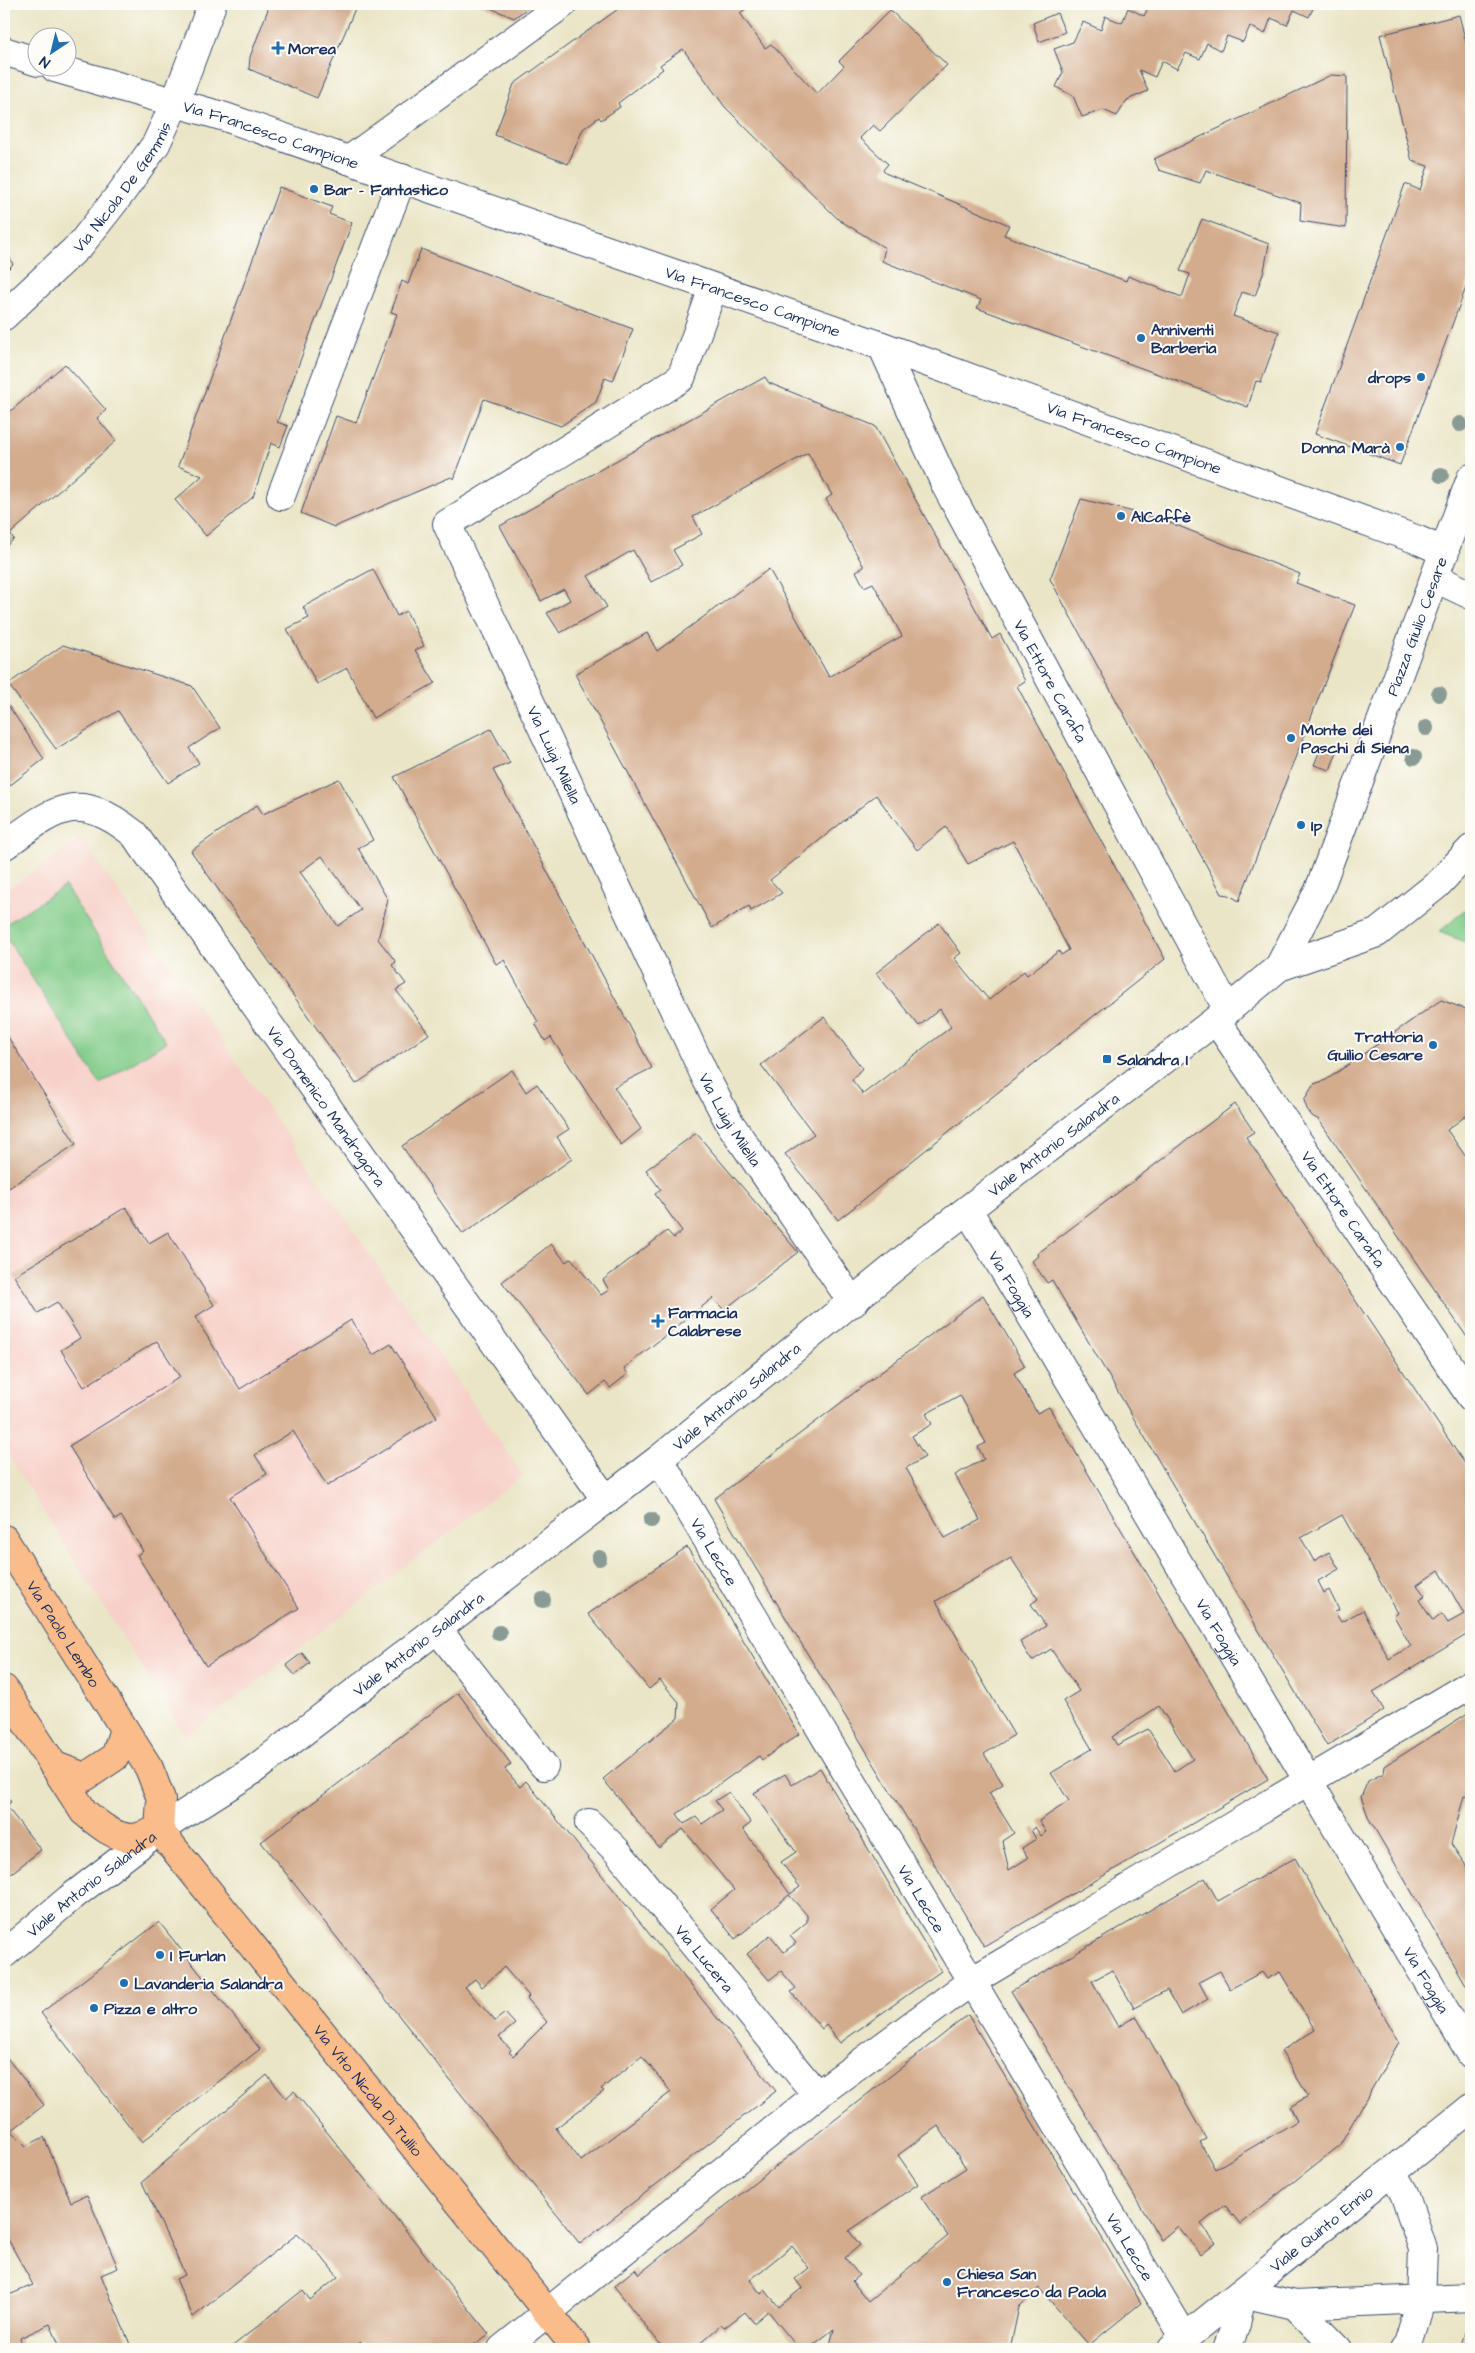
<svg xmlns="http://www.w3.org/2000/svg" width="1475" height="2353" font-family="'Architects Daughter',sans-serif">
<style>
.built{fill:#f7d1c9}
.green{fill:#82cc8a;stroke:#4e7e74}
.building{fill:#d3ab8d;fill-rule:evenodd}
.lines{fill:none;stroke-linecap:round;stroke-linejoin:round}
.minor-casing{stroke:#3a4a6e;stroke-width:30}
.major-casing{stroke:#3a4a6e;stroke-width:30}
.minor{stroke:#fff;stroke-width:28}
.major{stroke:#f9bc8a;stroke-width:28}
.tree{fill:#899b94}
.poi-dot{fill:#1f6fb2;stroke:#fdfcf7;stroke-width:2}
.labels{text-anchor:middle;stroke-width:4;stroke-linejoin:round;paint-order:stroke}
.poi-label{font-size:16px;font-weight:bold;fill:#1b2f5e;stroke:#fdfcf7;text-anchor:start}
.street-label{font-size:16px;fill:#1b2f5e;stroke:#fdfcf7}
</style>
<rect width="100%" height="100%" fill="#fdfcf7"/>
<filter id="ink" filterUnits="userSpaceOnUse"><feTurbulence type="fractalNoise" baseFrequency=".02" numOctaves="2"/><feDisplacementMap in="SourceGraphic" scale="10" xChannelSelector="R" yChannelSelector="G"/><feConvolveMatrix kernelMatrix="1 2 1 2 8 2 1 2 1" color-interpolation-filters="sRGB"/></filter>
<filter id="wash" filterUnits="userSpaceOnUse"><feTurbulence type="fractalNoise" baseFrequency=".0096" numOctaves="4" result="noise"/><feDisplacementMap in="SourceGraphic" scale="20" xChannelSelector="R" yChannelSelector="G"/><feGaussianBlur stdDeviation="1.12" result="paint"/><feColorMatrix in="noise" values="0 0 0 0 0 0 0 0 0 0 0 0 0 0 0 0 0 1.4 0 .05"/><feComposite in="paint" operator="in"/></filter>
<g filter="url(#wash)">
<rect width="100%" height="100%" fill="#eae5c6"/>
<path class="built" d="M 81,838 L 523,1475 L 186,1737 L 4,1449 L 4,892 Z"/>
<g class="green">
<path d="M 65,886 L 166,1042 L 100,1084 L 4,934 L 4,925 Z"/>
<path d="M 1471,905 L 1471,944 L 1439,932 Z"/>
</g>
<g id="blocks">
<g class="building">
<path d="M 270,4 L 357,4 L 317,98 L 249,69 L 250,57 Z"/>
<path d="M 481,4 L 533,4 L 514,18 Z"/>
<path d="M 625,4 L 753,4 L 740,13 L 765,48 L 771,44 L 817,94 L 844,66 L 839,61 L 890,10 L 947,65 L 880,131 L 873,125 L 860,138 L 888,164 L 883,170 L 885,173 L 1009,225 L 1004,235 L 1126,281 L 1128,276 L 1182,297 L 1190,274 L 1180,271 L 1202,219 L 1269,244 L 1264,271 L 1255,296 L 1242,292 L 1233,316 L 1279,332 L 1261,382 L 1256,381 L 1248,407 L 977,308 L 981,300 L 882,261 L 885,248 L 839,220 L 725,107 L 683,49 L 660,65 L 663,69 L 618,103 L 620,107 L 601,120 L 599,117 L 583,129 L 568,164 L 495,135 L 514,84 Z"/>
<path d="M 1150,4 L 1157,4 L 1166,8 L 1167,4 L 1315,4 L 1309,17 L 1294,10 L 1287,25 L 1271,18 L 1265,34 L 1250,26 L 1243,42 L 1227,36 L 1221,51 L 1207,43 L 1200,59 L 1186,53 L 1177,69 L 1162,61 L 1155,77 L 1139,70 L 1148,91 L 1127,100 L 1117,116 L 1103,110 L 1082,117 L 1073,96 L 1056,87 L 1063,72 L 1054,49 L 1073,42 L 1083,22 L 1101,30 L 1105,16 L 1122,23 L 1128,8 L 1144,16 Z"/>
<path d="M 1057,13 L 1065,32 L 1039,42 L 1033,23 Z"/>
<path d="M 1459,15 L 1471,62 L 1471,274 L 1400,465 L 1315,434 L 1405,184 L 1420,190 L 1428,166 L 1412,161 L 1380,35 Z"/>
<path d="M 1331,75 L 1347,76 L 1346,228 L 1300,221 L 1301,203 L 1206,170 L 1200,183 L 1159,170 L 1154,159 Z"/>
<path d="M 279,187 L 332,207 L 329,214 L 352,223 L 277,422 L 288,426 L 280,447 L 271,443 L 253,497 L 206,536 L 175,500 L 202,476 L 178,466 Z"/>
<path d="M 4,248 L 13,264 L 4,273 Z"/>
<path d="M 421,249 L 633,329 L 613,381 L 605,378 L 596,402 L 561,426 L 484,399 L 454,479 L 451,477 L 334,527 L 301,513 L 336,416 L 356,423 L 397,314 L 391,312 L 402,281 L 408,284 Z"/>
<path d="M 65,364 L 106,410 L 97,418 L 116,441 L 10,534 L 14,539 L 4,548 L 4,417 Z"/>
<path d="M 765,377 L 769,383 L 875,426 L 992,639 L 1000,634 L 1025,681 L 1017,686 L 1165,959 L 838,1220 L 785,1154 L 814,1134 L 761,1065 L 824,1017 L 862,1068 L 852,1080 L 863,1094 L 951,1027 L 940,1009 L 919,1026 L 876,973 L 939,923 L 961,953 L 954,958 L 989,1000 L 1024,971 L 1027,975 L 1059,951 L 1061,955 L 1069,950 L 1013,841 L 968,864 L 946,827 L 917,850 L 876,795 L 770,880 L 782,893 L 751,911 L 749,906 L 712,928 L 575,674 L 647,633 L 657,651 L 769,569 L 829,677 L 902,636 L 873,583 L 864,587 L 856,571 L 864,567 L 826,499 L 832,495 L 808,453 L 693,517 L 702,534 L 673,550 L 682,565 L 651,582 L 633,550 L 588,576 L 607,607 L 560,633 L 547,613 L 570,600 L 564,589 L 541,601 L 500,526 Z"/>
<path d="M 1081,499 L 1158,518 L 1300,574 L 1296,583 L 1355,605 L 1239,901 L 1229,895 L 1222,894 L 1050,579 Z"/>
<path d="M 373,569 L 397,616 L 406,611 L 424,646 L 415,650 L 435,683 L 373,718 L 347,668 L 317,684 L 287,629 L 309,618 L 303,607 Z"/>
<path d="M 63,645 L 192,686 L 220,728 L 189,748 L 199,763 L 168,783 L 118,711 L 56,749 L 8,684 Z"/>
<path d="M 4,699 L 44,759 L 4,790 Z"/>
<path d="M 491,729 L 510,763 L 493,770 L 652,1068 L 614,1087 L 641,1129 L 621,1145 L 552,1039 L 551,1037 L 545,1041 L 535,1023 L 538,1022 L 504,960 L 496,964 L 394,777 Z"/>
<path d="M 1323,743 L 1338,749 L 1330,770 L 1314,765 Z"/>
<path d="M 339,779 L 373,840 L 358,848 L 388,900 L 378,939 L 396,962 L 392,965 L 406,984 L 396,990 L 429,1034 L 356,1084 L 191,851 L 257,805 L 263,814 ZM 322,856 L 361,910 L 338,926 L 300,872 Z"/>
<path d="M 1441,1000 L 1471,1011 L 1471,1112 L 1447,1130 L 1471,1164 L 1471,1343 L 1319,1120 L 1312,1116 L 1307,1109 L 1304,1100 L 1314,1084 L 1326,1080 Z"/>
<path d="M 4,1031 L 76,1144 L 4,1191 Z"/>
<path d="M 512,1070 L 526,1092 L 537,1084 L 569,1129 L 557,1137 L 572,1159 L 463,1234 L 402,1146 Z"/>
<path d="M 1235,1104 L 1254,1132 L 1246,1137 L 1471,1473 L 1471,1632 L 1373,1692 L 1384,1710 L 1327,1746 L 1052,1280 L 1047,1283 L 1032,1261 L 1038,1256 L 1037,1254 ZM 1342,1515 L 1398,1613 L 1394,1616 L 1411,1646 L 1389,1659 L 1363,1610 L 1341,1622 L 1335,1612 L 1339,1610 L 1329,1590 L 1324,1593 L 1318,1581 L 1339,1569 L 1329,1552 L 1314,1561 L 1301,1538 ZM 1439,1570 L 1464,1614 L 1448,1623 L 1442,1614 L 1433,1621 L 1419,1600 L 1425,1596 L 1417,1585 Z"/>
<path d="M 696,1133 L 798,1252 L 724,1310 L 713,1298 L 624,1368 L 628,1374 L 610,1388 L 605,1382 L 589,1395 L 502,1282 L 551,1244 L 566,1262 L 571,1258 L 601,1295 L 609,1290 L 603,1280 L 667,1231 L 674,1238 L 682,1231 L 655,1194 L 661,1190 L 646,1170 Z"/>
<path d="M 126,1207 L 149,1243 L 168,1232 L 214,1305 L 195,1317 L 240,1389 L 351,1320 L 373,1355 L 391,1344 L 437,1417 L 327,1486 L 293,1431 L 255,1455 L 267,1474 L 230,1497 L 299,1608 L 206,1666 L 137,1555 L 143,1551 L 121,1516 L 115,1520 L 69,1446 L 180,1377 L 157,1341 L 84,1387 L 61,1350 L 80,1338 L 69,1320 L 57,1302 L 38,1313 L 14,1276 Z"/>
<path d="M 983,1295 L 1025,1366 L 1014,1373 L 1037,1413 L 1049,1407 L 1268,1779 L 984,1946 L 714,1499 ZM 960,1395 L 986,1443 L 978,1447 L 984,1459 L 955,1475 L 980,1520 L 945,1538 L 906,1468 L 925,1457 L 912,1436 L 932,1424 L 926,1414 ZM 1011,1558 L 1038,1599 L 1031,1604 L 1046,1626 L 1020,1642 L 1032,1661 L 1051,1649 L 1079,1691 L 1063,1701 L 1092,1749 L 1051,1773 L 1069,1801 L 1039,1821 L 1046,1832 L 1041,1836 L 1035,1827 L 1031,1830 L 1036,1839 L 1022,1848 L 1028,1858 L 1009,1870 L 1002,1841 L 1014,1833 L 989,1793 L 1003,1784 L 984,1754 L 1014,1735 L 936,1601 ZM 1159,1706 L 1193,1759 L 1175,1771 L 1148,1729 L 1117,1745 L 1112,1737 Z"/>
<path d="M 687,1547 L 799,1734 L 762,1760 L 759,1756 L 677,1814 L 684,1824 L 696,1817 L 702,1824 L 722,1810 L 715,1801 L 729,1792 L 751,1823 L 743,1829 L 790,1894 L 800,1887 L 781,1862 L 796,1852 L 754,1793 L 785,1774 L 792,1785 L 820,1768 L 941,1971 L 840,2043 L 826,2025 L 822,2029 L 791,1992 L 796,1988 L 781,1971 L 769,1980 L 747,1954 L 770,1935 L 784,1952 L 796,1943 L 790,1936 L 807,1922 L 807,1915 L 789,1895 L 735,1939 L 711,1909 L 734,1890 L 683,1829 L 659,1848 L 603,1779 L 678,1718 L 679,1702 L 660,1680 L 649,1689 L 588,1614 Z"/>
<path d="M 302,1653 L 310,1663 L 295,1675 L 286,1665 Z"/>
<path d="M 458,1693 L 511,1764 L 505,1769 L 520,1787 L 526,1781 L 776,2091 L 580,2244 L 261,1842 ZM 504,1967 L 529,1996 L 527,1998 L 547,2022 L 513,2056 L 509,2052 L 511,2050 L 499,2037 L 515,2024 L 505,2013 L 495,2021 L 465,1987 L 475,1979 L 482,1987 ZM 642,2056 L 671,2092 L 581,2161 L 556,2128 L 604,2091 L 601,2089 Z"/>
<path d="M 1471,1711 L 1471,1797 L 1464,1796 L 1451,1844 L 1471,1873 L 1471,1993 L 1369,1819 L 1361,1797 L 1368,1781 L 1384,1773 L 1385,1766 Z"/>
<path d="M 4,1792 L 11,1802 L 6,1806 L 41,1850 L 4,1879 Z"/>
<path d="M 1295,1858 L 1399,2042 L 1339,2146 L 1240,2224 L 1225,2205 L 1201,2224 L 1216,2243 L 1201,2255 L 1178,2226 L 1161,2240 L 1011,1991 L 1205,1878 L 1218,1901 ZM 1112,1970 L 1134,2008 L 1167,1990 L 1181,2015 L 1208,1999 L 1199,1982 L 1220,1971 L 1230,1989 L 1262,1972 L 1267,1979 L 1280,1972 L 1315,2030 L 1281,2051 L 1308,2096 L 1290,2107 L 1297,2121 L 1215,2169 L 1200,2142 L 1206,2139 L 1136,2016 L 1118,2027 L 1092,1981 Z"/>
<path d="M 159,1922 L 260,2049 L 142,2142 L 41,2013 Z"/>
<path d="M 968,2015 L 1141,2303 L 1089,2345 L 1039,2288 L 1019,2307 L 1010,2349 L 829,2349 L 834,2329 L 808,2349 L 799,2349 L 768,2311 L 754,2323 L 745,2312 L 724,2328 L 721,2325 L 697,2346 L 700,2349 L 664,2349 L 614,2286 L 635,2269 L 639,2274 ZM 938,2126 L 966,2168 L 921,2197 L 948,2236 L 868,2301 L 852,2281 L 859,2275 L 845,2258 L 860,2245 L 849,2231 L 918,2184 L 898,2155 ZM 792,2246 L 809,2268 L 795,2279 L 802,2288 L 779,2307 L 765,2290 L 761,2294 L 750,2280 Z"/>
<path d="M 4,2054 L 44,2105 L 11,2131 L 26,2146 L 44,2137 L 71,2202 L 87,2195 L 118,2268 L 101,2275 L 132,2349 L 61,2349 L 50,2324 L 20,2338 L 23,2347 L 21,2349 L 4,2349 L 4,2288 L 9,2295 L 33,2285 L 4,2232 Z"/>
<path d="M 267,2075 L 286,2098 L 294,2091 L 489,2334 L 468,2349 L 367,2349 L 361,2342 L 351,2349 L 229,2349 L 303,2290 L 310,2300 L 338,2277 L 320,2255 L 297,2234 L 193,2317 L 176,2279 L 185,2275 L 142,2182 Z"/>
<path d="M 1467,2326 L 1471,2326 L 1471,2348 L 1460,2348 Z"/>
</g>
</g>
</g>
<g filter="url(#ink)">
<use href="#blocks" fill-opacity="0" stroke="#3a4a6e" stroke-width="1"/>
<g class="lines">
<defs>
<g id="minor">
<path d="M 4,51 L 38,62"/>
<path id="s1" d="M 55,68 L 225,117 L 882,346 L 1418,540 L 1445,552"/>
<path d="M 349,160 L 563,4"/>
<path id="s2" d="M 713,288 L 681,378 L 447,524 L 707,1080 L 729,1122 L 853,1303"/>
<path id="s3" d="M 4,316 L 81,244 L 121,193 L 156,144 L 175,103 L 212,4"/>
<path id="s4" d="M 882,346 L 946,486 L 1228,1010"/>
<path d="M 281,496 L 402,178"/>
<path d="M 1435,578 L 1471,595"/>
<path id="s5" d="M 4,846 C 56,808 77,789 134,834 L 606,1500"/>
<path id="s6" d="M 1279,967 L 1319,890 L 1471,478"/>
<path id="s7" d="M 1216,1020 L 1471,1397"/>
<path id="s8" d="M 968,1210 L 1471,2054"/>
<path id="s9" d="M 659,1459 L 1185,2338"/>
<path d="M 438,1630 L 544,1766"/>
<path id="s10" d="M 589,1823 L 617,1851 L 817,2095"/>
<path id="s11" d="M 4,1954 L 69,1899 L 159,1830 L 252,1771 L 659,1459 L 925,1242 L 1216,1020 L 1279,967 L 1377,933 L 1438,884 L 1471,849"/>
<path d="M 1392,2172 L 1404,2193 L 1423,2249 L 1421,2301 L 1408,2344 L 1404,2349"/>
<path d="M 1295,2305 L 1338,2349"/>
<path id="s12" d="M 1172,2348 L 1471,2108"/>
<path d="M 502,2349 L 817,2095 L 972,1981 L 1471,1684"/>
<path d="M 1227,2349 L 1236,2324 L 1242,2293 L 1295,2305 L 1471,2297"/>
</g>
<g id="major">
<path id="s13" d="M 4,1539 L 149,1768 L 161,1799 L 159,1830"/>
<path d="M 4,1689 L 84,1812 C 97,1823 114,1838 133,1838 C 141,1837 151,1832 159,1830"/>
<path d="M 53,1765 L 85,1777 L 115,1757 L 124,1729"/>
<path id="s14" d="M 159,1830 L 577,2349"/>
</g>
</defs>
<use href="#minor" class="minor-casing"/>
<use href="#major" class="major-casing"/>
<use href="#minor" class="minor"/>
<use href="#major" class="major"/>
</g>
<g class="tree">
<circle cx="1460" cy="424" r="8"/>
<circle cx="1441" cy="475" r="8"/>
<circle cx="1439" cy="694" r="8"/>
<circle cx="1426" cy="728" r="8"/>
<circle cx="1414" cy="757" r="8"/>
<circle cx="651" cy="1520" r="8"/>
<circle cx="599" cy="1558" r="8"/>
<circle cx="543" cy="1600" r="8"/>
<circle cx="499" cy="1633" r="8"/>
</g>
</g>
<g class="poi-dot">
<path d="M275.5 40.5h5v5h5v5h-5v5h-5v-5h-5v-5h5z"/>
<circle cx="314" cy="189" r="5"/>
<circle cx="1141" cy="338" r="5"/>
<circle cx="1421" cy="377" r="5"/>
<circle cx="1400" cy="447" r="5"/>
<circle cx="1121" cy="516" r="5"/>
<circle cx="1291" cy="738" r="5"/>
<circle cx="1301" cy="825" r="5"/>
<circle cx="1433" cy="1045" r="5"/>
<rect x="1102" y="1054" width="10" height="10" rx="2.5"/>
<path d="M655.5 1313.5h5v5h5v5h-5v5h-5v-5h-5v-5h5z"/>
<circle cx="160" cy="1955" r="5"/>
<circle cx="124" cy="1983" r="5"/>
<circle cx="94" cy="2008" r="5"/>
<circle cx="947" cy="2282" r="5"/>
</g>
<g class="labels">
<g class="poi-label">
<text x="288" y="54">Morea</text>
<text x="324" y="195">Bar - Fantastico</text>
<text x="1151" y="335">Anniventi<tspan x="1151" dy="18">Barberia</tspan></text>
<text x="1411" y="383" text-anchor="end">drops</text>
<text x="1390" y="453" text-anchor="end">Donna Marà</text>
<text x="1131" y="522">AlCaffè</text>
<text x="1301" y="735">Monte dei<tspan x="1301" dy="18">Paschi di Siena</tspan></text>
<text x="1311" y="831">Ip</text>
<text x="1423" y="1042" text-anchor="end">Trattoria<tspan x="1423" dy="18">Guilio Cesare</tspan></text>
<text x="1117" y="1065">Salandra I</text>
<text x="668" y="1318">Farmacia<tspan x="668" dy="18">Calabrese</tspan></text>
<text x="170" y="1961">I Furlan</text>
<text x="134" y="1989">Lavanderia Salandra</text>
<text x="104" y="2014">Pizza e altro</text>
<text x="957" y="2279">Chiesa San<tspan x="957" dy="18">Francesco da Paola</tspan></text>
</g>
<g class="street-label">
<text dy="6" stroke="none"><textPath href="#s1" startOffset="226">Via Francesco Campione</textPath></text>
<text dy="6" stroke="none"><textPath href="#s3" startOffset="176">Via Nicola De Gemmis</textPath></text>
<text dy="6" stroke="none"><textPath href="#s1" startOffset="736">Via Francesco Campione</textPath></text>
<text dy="6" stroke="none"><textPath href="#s1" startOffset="1141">Via Francesco Campione</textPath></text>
<text dy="6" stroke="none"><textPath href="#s6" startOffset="368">Piazza Giulio Cesare</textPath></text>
<text dy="6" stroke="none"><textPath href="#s4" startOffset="375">Via Ettore Carafa</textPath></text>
<text dy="6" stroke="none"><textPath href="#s2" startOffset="626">Via Luigi Milella</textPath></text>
<text dy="6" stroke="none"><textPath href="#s5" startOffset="481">Via Domenico Mandragora</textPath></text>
<text dy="6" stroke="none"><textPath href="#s2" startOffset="1031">Via Luigi Milella</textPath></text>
<text dy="6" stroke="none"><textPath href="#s11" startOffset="1326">Viale Antonio Salandra</textPath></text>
<text dy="6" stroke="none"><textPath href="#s7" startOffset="228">Via Ettore Carafa</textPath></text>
<text dy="6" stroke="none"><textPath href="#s8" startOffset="86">Via Foggia</textPath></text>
<text dy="6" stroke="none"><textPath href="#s11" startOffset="921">Viale Antonio Salandra</textPath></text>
<text dy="6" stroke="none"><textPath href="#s9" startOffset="108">Via Lecce</textPath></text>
<text dy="6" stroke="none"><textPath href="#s8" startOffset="491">Via Foggia</textPath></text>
<text dy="6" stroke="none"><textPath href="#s13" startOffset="112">Via Paolo Lembo</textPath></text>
<text dy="6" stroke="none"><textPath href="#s11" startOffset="518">Viale Antonio Salandra</textPath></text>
<text dy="6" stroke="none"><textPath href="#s11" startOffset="112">Viale Antonio Salandra</textPath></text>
<text dy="6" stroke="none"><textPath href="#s9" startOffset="512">Via Lecce</textPath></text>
<text dy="6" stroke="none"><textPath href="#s10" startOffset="178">Via Lucera</textPath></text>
<text dy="6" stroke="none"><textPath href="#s8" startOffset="896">Via Foggia</textPath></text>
<text dy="6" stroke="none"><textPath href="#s14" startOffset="334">Via Vito Nicola Di Tullio</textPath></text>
<text dy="6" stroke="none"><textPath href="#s12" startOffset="191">Viale Quinto Ennio</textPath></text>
<text dy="6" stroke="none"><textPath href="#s9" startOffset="918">Via Lecce</textPath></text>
</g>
</g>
<rect width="1475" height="2353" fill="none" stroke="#fdfcf7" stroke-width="20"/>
<g transform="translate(52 52) rotate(215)"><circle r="24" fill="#fdfcf7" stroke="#a3aaba"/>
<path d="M0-4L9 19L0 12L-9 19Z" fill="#1f6fb2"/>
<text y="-8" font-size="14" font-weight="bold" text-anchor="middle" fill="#1b2f5e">N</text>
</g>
</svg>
